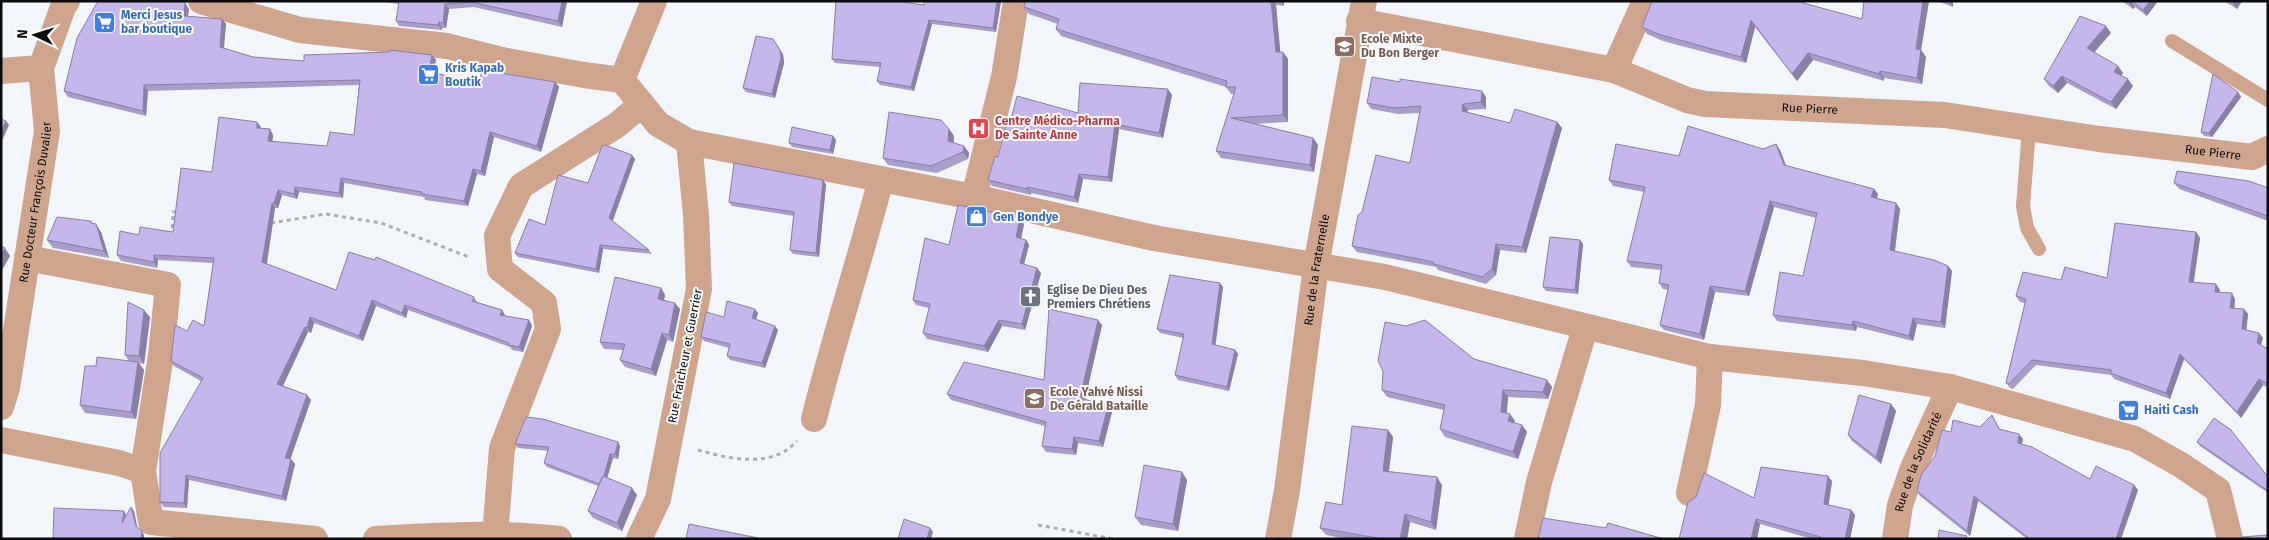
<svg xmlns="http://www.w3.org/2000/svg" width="2269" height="540" font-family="'Fira Sans',sans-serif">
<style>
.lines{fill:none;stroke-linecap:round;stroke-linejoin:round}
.path{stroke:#abadb0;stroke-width:3;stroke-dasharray:4 4;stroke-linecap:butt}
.service{stroke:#d0a58d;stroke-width:14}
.minor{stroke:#d0a58d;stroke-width:26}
.wall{fill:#a99dca}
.shaded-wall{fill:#8a7fa4}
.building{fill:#c5b6eb;stroke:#8a7fa4}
.labels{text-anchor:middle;stroke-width:4;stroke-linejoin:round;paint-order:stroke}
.shop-label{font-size:12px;font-weight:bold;fill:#366cbe;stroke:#fff;text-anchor:start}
.education-label{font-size:12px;font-weight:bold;fill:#785e54;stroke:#fff;text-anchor:start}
.street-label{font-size:12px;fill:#0a0b0c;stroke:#fff}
.health-label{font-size:12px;font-weight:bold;fill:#be3a42;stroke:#fff;text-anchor:start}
.worship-label{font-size:12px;font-weight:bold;fill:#5b616d;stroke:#fff;text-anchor:start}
</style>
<rect width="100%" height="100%" fill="#f3f6fa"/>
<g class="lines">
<g class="path">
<path d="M 271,223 L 326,214 L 381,223 L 469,257"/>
<path d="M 172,236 L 173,212 L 178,212"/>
<path d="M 698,450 C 730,459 772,469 797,441"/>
<path d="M 1038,525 L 1114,539"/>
</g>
<g class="service">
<path d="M 2172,41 L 2268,100"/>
<path d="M 2029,128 L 2023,206 L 2027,228 L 2039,249"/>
</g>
<g class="minor">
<path d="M 201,1 L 300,30 L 447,46 L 502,60 L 584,75 L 622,80"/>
<path id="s1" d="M 1359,21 L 1614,70 L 1687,100 L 1705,104 L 1945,115 L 2099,139 L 2252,157 L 2268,149"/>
<path d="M 1614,70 L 1645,1"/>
<path d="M 1,71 L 41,68"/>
<path d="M 622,80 L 658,124 L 689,142 L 696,215 L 699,289 L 658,499 L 639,539"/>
<path d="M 622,80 L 654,1"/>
<path d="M 689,142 L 974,197 L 1154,238 L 1385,277 L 1710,357 L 1863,373 L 1950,387 L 2135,439 L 2181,465 L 2218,490 L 2230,539"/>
<path d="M 974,197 L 1004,77 L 1016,1"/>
<path d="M 27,258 L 168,285 L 161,355 L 143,471"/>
<path id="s2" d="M 1,407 L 7,388 L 47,131 L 41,68 L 63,7 L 67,1"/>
<path d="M 814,419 C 834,338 860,260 881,179"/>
<path d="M 1,440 L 119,463 L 143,471 L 151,522 L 315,539"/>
<path d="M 1689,493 L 1708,405 L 1710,357"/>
<path d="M 495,536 L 502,448 L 548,329 L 544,303 L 500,269 L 497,236 L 521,186 L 617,125 L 642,104"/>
<path d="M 376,539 C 437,535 499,532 559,539"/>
<path id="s3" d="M 1278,539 L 1287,490 L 1316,266 L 1364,1"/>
<path d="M 1527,539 L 1539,482 L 1585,328"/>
<path id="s4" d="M 1895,539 L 1900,505 L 1913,468 L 1950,387"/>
</g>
</g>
<g class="wall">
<path d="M 376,1 L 567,1 L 562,27 L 474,7 L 449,9 L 446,28 L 442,28 L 442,30 L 399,26 L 396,21 L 399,4 Z"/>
<path d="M 924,1 L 1001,1 L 996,32 L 932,24 L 914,91 L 880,85 L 877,81 L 880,67 L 835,63 L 832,59 L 924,5 Z"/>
<path d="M 1025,1 L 1284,1 L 1284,6 L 1276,5 L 1280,52 L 1283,52 L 1288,59 L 1288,122 L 1254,124 L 1313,138 L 1318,145 L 1314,172 L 1221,158 L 1216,151 L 1234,94 L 1231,94 L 1226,87 L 1061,36 L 1056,29 L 1058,24 L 1029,14 L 1024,7 Z"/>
<path d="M 1864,1 L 1929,1 L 1921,50 L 1926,57 L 1922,84 L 1884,78 L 1884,81 L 1813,60 L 1797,81 L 1755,27 L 1746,63 L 1663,41 L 1647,34 L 1642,27 L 1862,19 Z"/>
<path d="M 1937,1 L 1953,1 L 1953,7 Z"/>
<path d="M 2122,1 L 2158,1 L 2147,16 L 2135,7 L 2133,9 Z"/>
<path d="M 2224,1 L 2242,1 L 2237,9 Z"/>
<path d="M 189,9 L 188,16 L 222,19 L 226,24 L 224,49 L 253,57 L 304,61 L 432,55 L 436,60 L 433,72 L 479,85 L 555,82 L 559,87 L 541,152 L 494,137 L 485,176 L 477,174 L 468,206 L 425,200 L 424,197 L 344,183 L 343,198 L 299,192 L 297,199 L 282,195 L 278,208 L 275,208 L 267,264 L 336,290 L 474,297 L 477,302 L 502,310 L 505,316 L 529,320 L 532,326 L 523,352 L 512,350 L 510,347 L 408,310 L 406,318 L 376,306 L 363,341 L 314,323 L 311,333 L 308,332 L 283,386 L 307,395 L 311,400 L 290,459 L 295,464 L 286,501 L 189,480 L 187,508 L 164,507 L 160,502 L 201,381 L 174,366 L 171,361 L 187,331 L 204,326 L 213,263 L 158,260 L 157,268 L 121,261 L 117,255 L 139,235 L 173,232 L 212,172 L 261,127 L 261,128 L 270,129 L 273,135 L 272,142 L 327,146 L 354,135 L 359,85 L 148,91 L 146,116 L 68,97 L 64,91 Z"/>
<path d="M 2111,33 L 2094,52 L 2118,66 L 2123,73 L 2121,75 L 2133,86 L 2116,109 L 2067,83 L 2058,93 L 2049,86 L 2044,79 Z"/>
<path d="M 783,54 L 784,63 L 775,98 L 746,92 L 743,88 Z"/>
<path d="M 1400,82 L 1486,97 L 1486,109 L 1468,110 L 1467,112 L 1510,123 L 1557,122 L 1562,128 L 1526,253 L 1500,250 L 1496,275 L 1486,284 L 1438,270 L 1436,267 L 1357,252 L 1352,246 L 1362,212 L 1410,163 L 1420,113 L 1398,114 L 1371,109 L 1367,103 Z"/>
<path d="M 2238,92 L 2241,97 L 2212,137 L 2204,136 L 2201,132 Z"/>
<path d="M 1172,95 L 1163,138 L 1119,129 L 1112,182 L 1083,179 L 1078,203 L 1031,193 L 1031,195 L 992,186 L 988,180 L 998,157 L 1078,113 Z"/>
<path d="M 949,129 L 954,136 L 954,143 L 964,146 L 969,153 L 968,159 L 937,173 L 888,165 L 883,158 Z"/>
<path d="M 833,136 L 836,140 L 833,154 L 792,147 L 789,143 Z"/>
<path d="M 1776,144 L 1780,150 L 1786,166 L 1874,189 L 1878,194 L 1877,199 L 1896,203 L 1900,209 L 1895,251 L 1948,266 L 1952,271 L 1945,328 L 1917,324 L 1913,341 L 1857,327 L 1856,331 L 1777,321 L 1773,315 L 1803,276 L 1816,218 L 1774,207 L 1749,296 L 1715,292 L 1704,340 L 1664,330 L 1660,325 L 1668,290 L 1663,289 L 1659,283 L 1661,270 L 1631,267 L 1627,261 L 1644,192 L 1613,186 L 1609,180 L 1679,156 L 1763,149 Z"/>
<path d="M 635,159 L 612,221 L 649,250 L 652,254 L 603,249 L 599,273 L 518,257 L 515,253 L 545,225 L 588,183 Z"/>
<path d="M 2174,183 L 2268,188 L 2268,221 L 2179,189 Z"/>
<path d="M 826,184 L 819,257 L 793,254 L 790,250 L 794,216 L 732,206 L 729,202 Z"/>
<path d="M 91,221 L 101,232 L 109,258 L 53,248 L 47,240 Z"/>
<path d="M 1024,224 L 1021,239 L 1026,240 L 1029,245 L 1024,264 L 1041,273 L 1025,330 L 1002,326 L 988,352 L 927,339 L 923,333 L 929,308 L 916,305 L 913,300 L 949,245 Z"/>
<path d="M 2196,232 L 2200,238 L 2193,282 L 2220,290 L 2219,292 L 2235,299 L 2234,308 L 2244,309 L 2248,314 L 2246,330 L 2259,333 L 2263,338 L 2261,345 L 2268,349 L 2268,388 L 2263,385 L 2241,418 L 2184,359 L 2170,399 L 2114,379 L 2111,375 L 2036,365 L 2013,389 L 2010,388 L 2006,383 L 2025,303 L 2020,302 L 2016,296 L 2061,280 L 2107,278 Z"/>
<path d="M 1580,240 L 1583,244 L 1578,294 L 1546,291 L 1543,287 Z"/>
<path d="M 1223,287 L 1215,345 L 1235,350 L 1238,354 L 1229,391 L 1178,380 L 1175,375 L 1183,338 L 1160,333 L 1157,329 Z"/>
<path d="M 661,288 L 665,295 L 664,300 L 680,309 L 673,342 L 667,340 L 656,376 L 625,367 L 620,360 L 623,350 L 604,349 L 600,342 Z"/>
<path d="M 758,313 L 756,319 L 778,330 L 765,368 L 730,360 L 727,356 L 729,348 L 704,341 L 701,337 L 724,317 Z"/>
<path d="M 150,317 L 144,364 L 139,363 L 144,370 L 136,419 L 85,413 L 80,405 L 129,361 L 125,355 Z"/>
<path d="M 1102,325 L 1085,400 L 1112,412 L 1103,447 L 1078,443 L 1076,455 L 1046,452 L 1042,446 L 1045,426 L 951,400 L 947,394 L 1044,380 Z"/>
<path d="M 1474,359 L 1547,380 L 1552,387 L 1548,399 L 1508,397 L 1507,413 L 1515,421 L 1514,423 L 1527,432 L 1518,459 L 1445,437 L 1440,429 L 1444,410 L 1387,397 L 1382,390 Z"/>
<path d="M 1891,404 L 1896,411 L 1881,464 L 1852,441 L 1848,435 Z"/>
<path d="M 1992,415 L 2000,429 L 2023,439 L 2022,444 L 2090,479 L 2134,485 L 2138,490 L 2121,539 L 2027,539 L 1978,501 L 1970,536 L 1920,496 L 1917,491 L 1935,456 L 1951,432 L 1980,427 Z"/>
<path d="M 1388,430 L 1393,437 L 1389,471 L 1442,485 L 1436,530 L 1410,522 L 1407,539 L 1347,539 L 1326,535 L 1320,528 L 1342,505 Z"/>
<path d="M 2197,442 L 2268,477 L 2268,493 L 2200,446 Z"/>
<path d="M 515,444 L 620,446 L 618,459 L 613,458 L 607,478 L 637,495 L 622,531 L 593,518 L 588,511 L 598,486 L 547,467 L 544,463 L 548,451 L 518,448 Z"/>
<path d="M 1187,480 L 1178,531 L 1141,525 L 1135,517 Z"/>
<path d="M 1832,481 L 1828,505 L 1851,510 L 1855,515 L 1850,539 L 1812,539 L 1760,524 L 1757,539 L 1679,539 L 1754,498 Z"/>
</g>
<g class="shaded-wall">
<path d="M 184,1 L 189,9 L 187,21 L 184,16 Z"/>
<path d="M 562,1 L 567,1 L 562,27 L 558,21 Z"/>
<path d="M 997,1 L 1001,1 L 996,32 L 993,28 Z"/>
<path d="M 1271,1 L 1273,1 L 1276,5 L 1281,59 L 1276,52 Z"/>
<path d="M 1280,1 L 1284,1 L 1284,6 Z"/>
<path d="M 1923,1 L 1929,1 L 1920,56 L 1916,49 Z"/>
<path d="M 1949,1 L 1953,1 L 1953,7 Z"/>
<path d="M 2131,1 L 2135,7 L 2133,9 L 2129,3 Z"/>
<path d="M 2150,1 L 2158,1 L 2147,16 L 2143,10 Z"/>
<path d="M 2234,1 L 2242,1 L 2237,9 L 2233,3 Z"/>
<path d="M 445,4 L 449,9 L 446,28 L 443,23 Z"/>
<path d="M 222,19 L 226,24 L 223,53 L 220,47 Z"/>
<path d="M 929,20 L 932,24 L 914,91 L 911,87 Z"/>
<path d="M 1751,20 L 1755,27 L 1746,63 L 1741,57 Z"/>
<path d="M 439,22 L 442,28 L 442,30 L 438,25 Z"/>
<path d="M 2106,26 L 2111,33 L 2092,55 L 2087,48 Z"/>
<path d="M 773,39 L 783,54 L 784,63 L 775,98 L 772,94 Z"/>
<path d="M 1921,50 L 1926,57 L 1922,84 L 1917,78 Z"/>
<path d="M 1283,52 L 1288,59 L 1288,122 L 1283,115 Z"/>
<path d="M 1808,53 L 1813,60 L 1797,81 L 1792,74 Z"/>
<path d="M 432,55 L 436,60 L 432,76 L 429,71 Z"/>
<path d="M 2118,66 L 2123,73 L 2119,79 L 2114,72 Z"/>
<path d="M 1880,71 L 1884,78 L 1884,81 L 1879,74 Z"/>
<path d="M 2062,76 L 2067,83 L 2058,93 L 2053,86 Z"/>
<path d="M 2128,79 L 2133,86 L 2116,109 L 2111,102 Z"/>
<path d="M 555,82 L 559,87 L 541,152 L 537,146 Z"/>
<path d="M 144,85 L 148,91 L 146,116 L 143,111 Z"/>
<path d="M 1168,89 L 1172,95 L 1163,138 L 1159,133 Z"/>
<path d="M 1482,91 L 1486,97 L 1486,109 L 1481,102 Z"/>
<path d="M 2238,92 L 2241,97 L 2212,137 L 2209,133 Z"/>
<path d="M 1463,104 L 1468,110 L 1466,117 L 1462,111 Z"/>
<path d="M 6,121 L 9,125 L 1,143 L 1,132 Z"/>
<path d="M 257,122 L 261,127 L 261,133 L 257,128 Z"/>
<path d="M 1557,122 L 1562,128 L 1526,253 L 1522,247 Z"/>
<path d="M 1115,124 L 1119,129 L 1112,182 L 1108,177 Z"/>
<path d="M 270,129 L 273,135 L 272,147 L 268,141 Z"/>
<path d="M 949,129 L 954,136 L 953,149 L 948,141 Z"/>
<path d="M 490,132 L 494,137 L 485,176 L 481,171 Z"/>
<path d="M 833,136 L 836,140 L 833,154 L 830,150 Z"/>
<path d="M 1313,138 L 1318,145 L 1314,172 L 1310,165 Z"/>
<path d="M 1776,144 L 1780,150 L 1788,171 L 1784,165 Z"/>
<path d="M 964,146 L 969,153 L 968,159 L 963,152 Z"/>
<path d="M 632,155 L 635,159 L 612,223 L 609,218 Z"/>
<path d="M 473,169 L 477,174 L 468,206 L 464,201 Z"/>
<path d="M 1079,174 L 1083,179 L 1078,203 L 1074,197 Z"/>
<path d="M 341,178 L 344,183 L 343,198 L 339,193 Z"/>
<path d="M 823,180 L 826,184 L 819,257 L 816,253 Z"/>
<path d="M 295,187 L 299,192 L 297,199 L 294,194 Z"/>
<path d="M 1027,187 L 1031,193 L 1031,195 L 1027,189 Z"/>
<path d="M 1874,189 L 1878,194 L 1875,203 L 1871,197 Z"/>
<path d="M 278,190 L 282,195 L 278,208 L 274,203 Z"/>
<path d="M 1770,201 L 1774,207 L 1749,296 L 1745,291 Z"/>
<path d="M 272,203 L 275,208 L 266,267 L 262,262 Z"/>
<path d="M 1896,203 L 1900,209 L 1894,256 L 1890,250 Z"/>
<path d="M 1020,218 L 1024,224 L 1020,243 L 1016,237 Z"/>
<path d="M 96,224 L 101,232 L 109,258 L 104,251 Z"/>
<path d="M 2196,232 L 2200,238 L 2193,288 L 2189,282 Z"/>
<path d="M 1026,240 L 1029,245 L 1023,268 L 1020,263 Z"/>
<path d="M 1580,240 L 1583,244 L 1578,294 L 1575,290 Z"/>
<path d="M 1496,244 L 1500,250 L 1496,275 L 1492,269 Z"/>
<path d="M 600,245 L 603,249 L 599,273 L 596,269 Z"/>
<path d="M 5,248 L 10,256 L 1,272 L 1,255 Z"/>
<path d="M 154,255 L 158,260 L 157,268 L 154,262 Z"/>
<path d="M 1948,266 L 1952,271 L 1945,328 L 1941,322 Z"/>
<path d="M 1037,268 L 1041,273 L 1025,330 L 1022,324 Z"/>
<path d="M 1220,283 L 1223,287 L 1215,349 L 1212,344 Z"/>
<path d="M 2216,284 L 2220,290 L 2218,298 L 2215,292 Z"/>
<path d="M 1710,286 L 1715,292 L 1704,340 L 1700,334 Z"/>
<path d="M 661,288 L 665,295 L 663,305 L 658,299 Z"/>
<path d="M 2232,293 L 2235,299 L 2234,313 L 2230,308 Z"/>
<path d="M 372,300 L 376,306 L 363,341 L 359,336 Z"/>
<path d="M 675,303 L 680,309 L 673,342 L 669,335 Z"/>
<path d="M 405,305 L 408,310 L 406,318 L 402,313 Z"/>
<path d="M 755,309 L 758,313 L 755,322 L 752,318 Z"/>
<path d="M 2244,309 L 2248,314 L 2246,335 L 2242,329 Z"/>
<path d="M 144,310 L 150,317 L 144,364 L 139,356 Z"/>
<path d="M 502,310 L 505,315 L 504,320 L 500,315 Z"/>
<path d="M 310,317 L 314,323 L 311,333 L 307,328 Z"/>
<path d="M 1913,318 L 1917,324 L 1913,341 L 1909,336 Z"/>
<path d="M 529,320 L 532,326 L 523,352 L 519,347 Z"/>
<path d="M 999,320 L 1002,326 L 988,352 L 984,346 Z"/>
<path d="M 1098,320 L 1102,325 L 1084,404 L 1080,398 Z"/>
<path d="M 1853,321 L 1857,327 L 1856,331 L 1852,325 Z"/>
<path d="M 775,326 L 778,330 L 765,368 L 762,363 Z"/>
<path d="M 305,327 L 308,332 L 281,390 L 277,384 Z"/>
<path d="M 662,333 L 667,340 L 656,376 L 651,369 Z"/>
<path d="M 2259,333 L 2263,338 L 2260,348 L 2257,343 Z"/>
<path d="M 1235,350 L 1238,354 L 1229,391 L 1227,387 Z"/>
<path d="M 2180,354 L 2184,359 L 2170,399 L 2166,393 Z"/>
<path d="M 138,362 L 144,370 L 136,419 L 131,412 Z"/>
<path d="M 2259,379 L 2263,385 L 2241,418 L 2237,412 Z"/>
<path d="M 1547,380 L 1552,387 L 1548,399 L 1543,392 Z"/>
<path d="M 1503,390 L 1508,397 L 1506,419 L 1501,412 Z"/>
<path d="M 307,395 L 311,400 L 289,463 L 285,458 Z"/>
<path d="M 1891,404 L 1896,411 L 1881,464 L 1876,457 Z"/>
<path d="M 1108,406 L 1112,412 L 1103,447 L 1099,441 Z"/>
<path d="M 1510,414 L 1515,421 L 1513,428 L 1508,421 Z"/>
<path d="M 1522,425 L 1527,432 L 1518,459 L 1513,452 Z"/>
<path d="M 1388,430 L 1393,437 L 1388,478 L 1383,471 Z"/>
<path d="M 2019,434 L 2023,439 L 2021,448 L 2018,443 Z"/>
<path d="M 1074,437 L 1078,443 L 1076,455 L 1072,449 Z"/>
<path d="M 618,442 L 620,446 L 618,459 L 615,454 Z"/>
<path d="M 610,454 L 613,458 L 604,489 L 602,485 Z"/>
<path d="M 291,459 L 295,464 L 286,501 L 282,496 Z"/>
<path d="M 1182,472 L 1187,480 L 1178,531 L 1173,524 Z"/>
<path d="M 186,475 L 189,480 L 187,508 L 184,503 Z"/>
<path d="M 1828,476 L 1832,481 L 1828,510 L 1824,504 Z"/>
<path d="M 1437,477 L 1442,485 L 1436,530 L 1431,522 Z"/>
<path d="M 2134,485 L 2138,490 L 2121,539 L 2116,539 Z"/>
<path d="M 632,488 L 637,495 L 622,531 L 617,523 Z"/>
<path d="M 1974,496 L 1978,501 L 1970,536 L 1967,531 Z"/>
<path d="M 131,507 L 134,511 L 138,530 L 136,526 Z"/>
<path d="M 1851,510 L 1855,515 L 1850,539 L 1845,539 Z"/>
<path d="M 124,511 L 126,515 L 122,523 Z"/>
<path d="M 1405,514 L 1410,522 L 1407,539 L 1400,539 Z"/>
<path d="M 1756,519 L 1760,524 L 1757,539 L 1751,539 Z"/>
<path d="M 930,528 L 933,532 L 931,539 L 927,539 Z"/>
<path d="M 142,531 L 144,535 L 144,539 L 141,539 Z"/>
</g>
<g class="building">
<path d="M 98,1 L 184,1 L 185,3 L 184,16 L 222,19 L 220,47 L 253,57 L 304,61 L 304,55 L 390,52 L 390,50 L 432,55 L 429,71 L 479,85 L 482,70 L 555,82 L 537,146 L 490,132 L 481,171 L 473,169 L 464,201 L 422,194 L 422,192 L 341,178 L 339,193 L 295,187 L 294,194 L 278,190 L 274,203 L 272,203 L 262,262 L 336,290 L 349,252 L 375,260 L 376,257 L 474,297 L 472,301 L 502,310 L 500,315 L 529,320 L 519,347 L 508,345 L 509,343 L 405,305 L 402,313 L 372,300 L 359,336 L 310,317 L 307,328 L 305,327 L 277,384 L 307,395 L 285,458 L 291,459 L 282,496 L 186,475 L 184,503 L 160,502 L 160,453 L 203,378 L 171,361 L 175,325 L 187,331 L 193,320 L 204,326 L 214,258 L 154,255 L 154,262 L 117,255 L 120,231 L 139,235 L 140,227 L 173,232 L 181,168 L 212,172 L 219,117 L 257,122 L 257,128 L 270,129 L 268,141 L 327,146 L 330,132 L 354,135 L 360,80 L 144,85 L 143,111 L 64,91 L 77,38 Z"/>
<path d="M 399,1 L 562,1 L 558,21 L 471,2 L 445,4 L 443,23 L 439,22 L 438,25 L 396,21 Z"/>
<path d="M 836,1 L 896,1 L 924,5 L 924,1 L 997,1 L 993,28 L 929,20 L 911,87 L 877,81 L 881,63 L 832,59 Z"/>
<path d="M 1025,1 L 1271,1 L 1276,52 L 1283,52 L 1283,115 L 1231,118 L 1313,138 L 1310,165 L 1216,151 L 1236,87 L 1226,87 L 1227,81 L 1056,29 L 1059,19 L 1024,7 Z"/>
<path d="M 1652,1 L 1796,1 L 1862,19 L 1864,1 L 1923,1 L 1916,49 L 1921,50 L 1917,78 L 1880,71 L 1879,74 L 1808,53 L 1792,74 L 1751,20 L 1741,57 L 1658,34 L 1642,27 Z"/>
<path d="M 2132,1 L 2150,1 L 2143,10 Z"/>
<path d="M 2080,16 L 2106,26 L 2087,48 L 2118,66 L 2114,72 L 2128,79 L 2111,102 L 2062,76 L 2053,86 L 2044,79 Z"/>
<path d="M 756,36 L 773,39 L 780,50 L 781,58 L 772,94 L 743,88 Z"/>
<path d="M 2213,74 L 2238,92 L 2209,133 L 2201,132 Z"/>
<path d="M 1372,77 L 1400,82 L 1400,79 L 1482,91 L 1481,102 L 1463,104 L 1462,111 L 1510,123 L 1515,109 L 1557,122 L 1522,247 L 1496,244 L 1492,269 L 1482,277 L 1434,264 L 1434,262 L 1352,246 L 1358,215 L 1362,212 L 1376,155 L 1410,163 L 1421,106 L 1394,108 L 1367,103 Z"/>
<path d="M 1080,83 L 1168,89 L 1159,133 L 1115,124 L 1108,177 L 1079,174 L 1074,197 L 1027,187 L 1027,189 L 988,180 L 995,156 L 998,157 L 1006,125 L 1010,123 L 1017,96 L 1078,113 Z"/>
<path d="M 889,112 L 941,120 L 949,129 L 948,141 L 964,146 L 963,152 L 931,166 L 883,158 Z"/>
<path d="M 1,119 L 6,121 L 1,132 Z"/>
<path d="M 1688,126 L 1763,149 L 1776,144 L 1784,165 L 1874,189 L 1871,197 L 1896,203 L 1890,250 L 1934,260 L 1948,266 L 1941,322 L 1913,318 L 1909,336 L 1853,321 L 1852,325 L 1773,315 L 1780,272 L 1803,276 L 1817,213 L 1770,201 L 1745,291 L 1710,286 L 1700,334 L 1660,325 L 1669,285 L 1659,283 L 1662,265 L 1627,261 L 1645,187 L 1609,180 L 1616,144 L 1679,156 Z"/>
<path d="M 792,127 L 833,136 L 830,150 L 789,143 Z"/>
<path d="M 605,145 L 632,155 L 609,218 L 649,250 L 600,245 L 596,269 L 515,253 L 529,219 L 545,225 L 558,175 L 588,183 L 602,146 Z"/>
<path d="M 734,163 L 823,180 L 816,253 L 790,250 L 794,212 L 729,202 Z"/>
<path d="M 2177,171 L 2249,181 L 2268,188 L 2268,216 L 2174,183 Z"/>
<path d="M 958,205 L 1020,218 L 1016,237 L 1026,240 L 1020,263 L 1037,268 L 1022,324 L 999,320 L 984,346 L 923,333 L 930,304 L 913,300 L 925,238 L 949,245 Z"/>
<path d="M 57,217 L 91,221 L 91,223 L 96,224 L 104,251 L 47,240 Z"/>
<path d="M 2115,223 L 2196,232 L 2189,282 L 2216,284 L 2215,292 L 2232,293 L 2230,308 L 2244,309 L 2242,329 L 2259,333 L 2257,343 L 2268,349 L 2268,384 L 2259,379 L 2237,412 L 2180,354 L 2166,393 L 2110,373 L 2112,370 L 2032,360 L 2009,384 L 2006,383 L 2026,299 L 2016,296 L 2023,272 L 2061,280 L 2065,267 L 2107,278 Z"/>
<path d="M 1550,237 L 1580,240 L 1575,290 L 1543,287 Z"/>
<path d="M 1,246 L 5,248 L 1,255 Z"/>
<path d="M 1170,275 L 1220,283 L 1212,344 L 1235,350 L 1227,387 L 1175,375 L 1184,334 L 1157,329 Z"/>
<path d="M 615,277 L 661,288 L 658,299 L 675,303 L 669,335 L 662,333 L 651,369 L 620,360 L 625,344 L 600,342 Z"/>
<path d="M 727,301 L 755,309 L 752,318 L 775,326 L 762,363 L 727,356 L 730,344 L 701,337 L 706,312 L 724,317 Z"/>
<path d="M 128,302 L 144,310 L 139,356 L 125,355 Z"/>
<path d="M 1049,309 L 1098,320 L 1080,398 L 1108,406 L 1099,441 L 1074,437 L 1072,449 L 1042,446 L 1046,422 L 947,394 L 964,362 L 1044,380 Z"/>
<path d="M 1425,320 L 1474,359 L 1547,380 L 1543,392 L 1503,390 L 1501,412 L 1510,414 L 1508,421 L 1522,425 L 1513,452 L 1440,429 L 1445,405 L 1382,390 L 1383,371 L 1378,361 L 1385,322 L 1406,326 Z"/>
<path d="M 97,357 L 138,362 L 131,412 L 80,405 L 85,366 L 96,366 Z"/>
<path d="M 1859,395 L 1891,404 L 1876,457 L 1848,435 Z"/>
<path d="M 1992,415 L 1999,429 L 2019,434 L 2018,443 L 2032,447 L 2090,479 L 2096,466 L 2134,485 L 2116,539 L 2030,539 L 1974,496 L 1967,531 L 1917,491 L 1921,475 L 1935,456 L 1942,430 L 1951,432 L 1953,420 L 1980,427 Z"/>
<path d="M 526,417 L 543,419 L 618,442 L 615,454 L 610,454 L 604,476 L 603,476 L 599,484 L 544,463 L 549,447 L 515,444 Z"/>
<path d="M 2214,418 L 2231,430 L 2268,477 L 2268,491 L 2197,442 Z"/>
<path d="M 1352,426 L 1388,430 L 1383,471 L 1437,477 L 1431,522 L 1405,514 L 1400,539 L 1383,539 L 1320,528 L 1326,502 L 1342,505 Z"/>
<path d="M 1144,465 L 1182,472 L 1173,524 L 1135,517 Z"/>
<path d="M 1761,467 L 1828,476 L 1824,504 L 1851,510 L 1845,539 L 1820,539 L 1821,537 L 1756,519 L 1751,539 L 1679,539 L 1688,502 L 1696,497 L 1704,473 L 1754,498 Z"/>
<path d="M 603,476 L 632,488 L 617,523 L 588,511 Z"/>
<path d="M 131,507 L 136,526 L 142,531 L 141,539 L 53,539 L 54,508 L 124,511 L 122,523 Z"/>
<path d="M 1543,518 L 1606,528 L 1608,523 L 1664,539 L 1538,539 Z"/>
<path d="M 904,519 L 930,528 L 927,539 L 898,539 Z"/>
<path d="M 689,524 L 758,538 L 686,539 Z"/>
<path d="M 1939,530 L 1967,536 L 1966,539 L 1938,539 Z"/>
<path d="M 2267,535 L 2267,539 L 2241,539 L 2242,537 Z"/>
</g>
<defs>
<symbol id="supermarket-square" viewBox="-11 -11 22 22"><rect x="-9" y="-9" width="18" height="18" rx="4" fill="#3f7fe0" stroke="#fff"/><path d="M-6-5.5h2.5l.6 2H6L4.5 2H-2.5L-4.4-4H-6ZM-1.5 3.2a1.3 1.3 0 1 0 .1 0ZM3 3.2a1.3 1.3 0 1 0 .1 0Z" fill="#fff"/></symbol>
<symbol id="school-square" viewBox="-11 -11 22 22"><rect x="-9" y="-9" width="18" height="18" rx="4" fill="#8d6e63" stroke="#fff"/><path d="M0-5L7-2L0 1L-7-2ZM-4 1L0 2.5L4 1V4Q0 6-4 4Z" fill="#fff"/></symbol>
<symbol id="hospital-square" viewBox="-11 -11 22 22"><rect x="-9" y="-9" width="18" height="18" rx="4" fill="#e0444e" stroke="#fff"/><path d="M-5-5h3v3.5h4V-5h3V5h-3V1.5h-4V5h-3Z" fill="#fff"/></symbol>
<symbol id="shop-square" viewBox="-11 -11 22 22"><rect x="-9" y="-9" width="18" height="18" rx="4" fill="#3f7fe0" stroke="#fff"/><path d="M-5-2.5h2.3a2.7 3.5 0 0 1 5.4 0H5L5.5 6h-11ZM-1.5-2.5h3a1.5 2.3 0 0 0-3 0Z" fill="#fff"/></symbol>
<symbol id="church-square" viewBox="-11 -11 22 22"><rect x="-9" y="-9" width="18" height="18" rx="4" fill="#6b7280" stroke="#fff"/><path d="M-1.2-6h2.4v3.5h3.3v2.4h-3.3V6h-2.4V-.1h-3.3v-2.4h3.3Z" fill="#fff"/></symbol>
</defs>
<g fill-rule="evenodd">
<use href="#supermarket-square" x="92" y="10" width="25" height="25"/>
<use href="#school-square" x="1332" y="34" width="25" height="25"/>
<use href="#supermarket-square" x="416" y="62" width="25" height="25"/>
<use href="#hospital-square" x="966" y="116" width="25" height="25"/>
<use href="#shop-square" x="964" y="204" width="25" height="25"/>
<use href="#church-square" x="1018" y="284" width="25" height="25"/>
<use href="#school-square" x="1022" y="386" width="25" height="25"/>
<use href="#supermarket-square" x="2116" y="398" width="25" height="25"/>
</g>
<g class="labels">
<g class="shop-label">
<text x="121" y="19">Merci Jesus<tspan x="121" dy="14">bar boutique</tspan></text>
<text x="445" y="72">Kris Kapab<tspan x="445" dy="14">Boutik</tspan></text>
<text x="993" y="221">Gen Bondye</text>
<text x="2144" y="414">Haiti Cash</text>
</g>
<g class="education-label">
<text x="1361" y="43">Ecole Mixte<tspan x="1361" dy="14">Du Bon Berger</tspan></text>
<text x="1050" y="396">Ecole Yahvé Nissi<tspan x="1050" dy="14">De Gérald Bataille</tspan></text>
</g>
<g class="street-label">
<text dy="4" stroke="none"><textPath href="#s1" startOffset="462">Rue Pierre</textPath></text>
<text dy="4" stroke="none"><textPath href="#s1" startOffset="868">Rue Pierre</textPath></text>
<text dy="4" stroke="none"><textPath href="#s2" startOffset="208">Rue Docteur François Duvalier</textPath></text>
<text dy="4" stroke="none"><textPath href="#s3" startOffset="272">Rue de la Fraternelle</textPath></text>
<text transform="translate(685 356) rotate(-79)" y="4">Rue Fraîcheur et Guerrier</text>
<text dy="4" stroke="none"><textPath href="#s4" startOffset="81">Rue de la Solidarité</textPath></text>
</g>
<g class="health-label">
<text x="995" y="125">Centre Médico-Pharma<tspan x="995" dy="14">De Sainte Anne</tspan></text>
</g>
<g class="worship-label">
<text x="1047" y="294">Eglise De Dieu Des<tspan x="1047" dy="14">Premiers Chrétiens</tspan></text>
</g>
</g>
<rect width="2269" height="540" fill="none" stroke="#0a0b0c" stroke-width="5"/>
<g transform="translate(35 35) rotate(274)" stroke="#ffffff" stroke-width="4" paint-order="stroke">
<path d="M0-4L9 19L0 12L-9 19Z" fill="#0a0b0c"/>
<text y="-8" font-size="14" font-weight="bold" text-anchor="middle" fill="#0a0b0c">N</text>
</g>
</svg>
